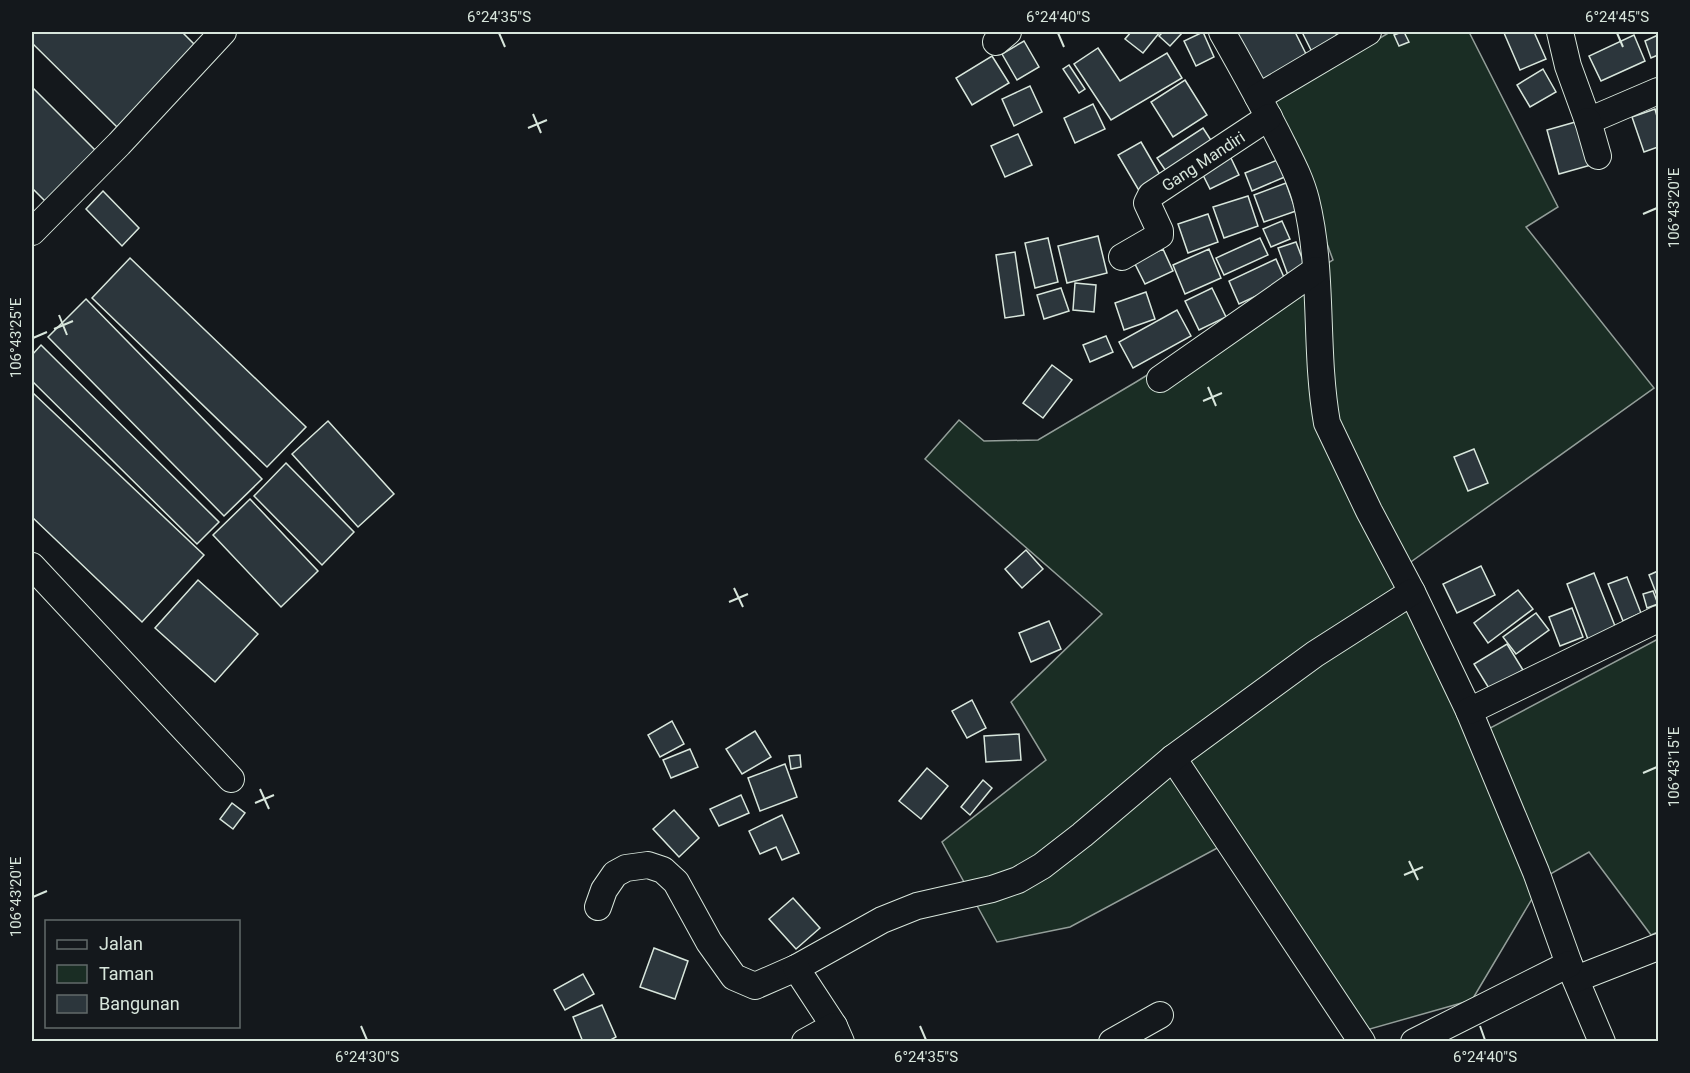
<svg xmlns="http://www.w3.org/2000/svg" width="1690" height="1073" font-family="Roboto,sans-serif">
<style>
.green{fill:#1a2d24;stroke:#939e99;stroke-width:1.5}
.building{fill:#2c363c;stroke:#d8e6dc;stroke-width:1.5}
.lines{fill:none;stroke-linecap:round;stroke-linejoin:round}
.minor-casing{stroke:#d8e6dc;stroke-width:28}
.minor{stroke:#14181c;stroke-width:26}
.ticks{fill:none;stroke:#d8e6dc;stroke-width:2}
.labels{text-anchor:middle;stroke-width:4.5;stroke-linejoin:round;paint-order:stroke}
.street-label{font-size:16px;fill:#d8e6dc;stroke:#14181c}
.neatline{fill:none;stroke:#d8e6dc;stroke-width:2}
.ticks-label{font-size:15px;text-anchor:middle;fill:#d8e6dc}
</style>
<rect width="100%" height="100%" fill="#14181c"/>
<path class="green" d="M 1390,32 L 1469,32 L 1558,207 L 1526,227 L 1654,388 L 1408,564 L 1479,734 L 1658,639 L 1658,932 L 1651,935 L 1589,852 L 1545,877 L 1472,1000 L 1363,1031 L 1221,846 L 1070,927 L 997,942 L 942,842 L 1046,760 L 1011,702 L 1102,614 L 925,459 L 959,420 L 984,441 L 1038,440 L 1136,382 L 1333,260 L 1275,101 Z"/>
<g class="building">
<path d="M 32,32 L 182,32 L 196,46 L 117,127 L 32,43 Z"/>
<path d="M 1131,32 L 1160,32 L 1143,53 L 1125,39 Z"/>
<path d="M 1163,32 L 1183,32 L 1170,46 L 1159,36 Z"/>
<path d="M 1203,32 L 1214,57 L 1196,66 L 1184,41 Z"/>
<path d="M 1232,32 L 1295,32 L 1309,60 L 1259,85 Z"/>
<path d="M 1302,32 L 1335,32 L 1339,39 L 1312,52 Z"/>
<path d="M 1402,32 L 1404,32 L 1409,42 L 1399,46 L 1394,35 Z"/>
<path d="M 1507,32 L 1534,32 L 1546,59 L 1520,70 L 1504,33 Z"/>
<path d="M 1634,35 L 1645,61 L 1601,81 L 1589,56 Z"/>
<path d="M 1658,35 L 1658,55 L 1651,58 L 1645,41 Z"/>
<path d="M 1024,41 L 1039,67 L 1017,80 L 1002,54 Z"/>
<path d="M 1098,48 L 1120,81 L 1167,53 L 1182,78 L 1111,120 L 1074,64 Z"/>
<path d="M 992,56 L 1009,83 L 972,105 L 956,78 Z"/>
<path d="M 1069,65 L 1085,89 L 1079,93 L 1063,69 Z"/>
<path d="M 1543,69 L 1556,92 L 1530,107 L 1517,85 Z"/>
<path d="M 1185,80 L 1207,115 L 1173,137 L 1151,102 Z"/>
<path d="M 1030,86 L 1042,112 L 1014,126 L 1002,99 Z"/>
<path d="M 32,87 L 96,151 L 46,202 L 32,188 Z"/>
<path d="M 1093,104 L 1105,129 L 1075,143 L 1064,118 Z"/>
<path d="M 1655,109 L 1658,120 L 1658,147 L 1644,152 L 1632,117 Z"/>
<path d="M 1579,121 L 1591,165 L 1559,174 L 1547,130 Z"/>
<path d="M 1203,128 L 1216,148 L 1170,177 L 1157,158 Z"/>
<path d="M 1018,134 L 1032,165 L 1005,177 L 991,146 Z"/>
<path d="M 1141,142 L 1163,180 L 1141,194 L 1118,155 Z"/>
<path d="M 1230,156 L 1239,175 L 1210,189 L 1201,171 Z"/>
<path d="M 1280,159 L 1287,176 L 1252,191 L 1245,173 Z"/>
<path d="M 1286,183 L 1296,211 L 1264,222 L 1254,195 Z"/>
<path d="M 103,191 L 139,228 L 122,246 L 86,209 Z"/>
<path d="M 1248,196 L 1258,226 L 1224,238 L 1213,207 Z"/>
<path d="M 1208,214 L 1218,242 L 1188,253 L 1178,224 Z"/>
<path d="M 1282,221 L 1290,239 L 1271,247 L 1263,229 Z"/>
<path d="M 1098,236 L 1107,273 L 1067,283 L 1058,246 Z"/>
<path d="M 1048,238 L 1058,282 L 1035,288 L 1025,243 Z"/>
<path d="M 1260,238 L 1268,255 L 1224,275 L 1216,258 Z"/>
<path d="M 1296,242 L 1307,271 L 1289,278 L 1278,248 Z"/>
<path d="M 1163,249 L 1173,271 L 1145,284 L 1134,262 Z"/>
<path d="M 1209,249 L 1221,278 L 1185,294 L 1173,265 Z"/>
<path d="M 1015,252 L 1024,315 L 1005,318 L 996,255 Z"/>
<path d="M 130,258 L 306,427 L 267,467 L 92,298 Z"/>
<path d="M 1276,259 L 1286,282 L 1239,304 L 1229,281 Z"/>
<path d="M 1075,283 L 1096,285 L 1094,312 L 1073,310 Z"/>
<path d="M 1061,288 L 1069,311 L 1044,319 L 1037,295 Z"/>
<path d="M 1212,288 L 1226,317 L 1199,330 L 1185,301 Z"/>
<path d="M 1146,292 L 1155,319 L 1124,330 L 1115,303 Z"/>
<path d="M 86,299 L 262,479 L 224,516 L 48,337 Z"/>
<path d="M 1177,310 L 1191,336 L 1133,368 L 1119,342 Z"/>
<path d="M 1106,336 L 1113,352 L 1090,362 L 1083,345 Z"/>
<path d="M 41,345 L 219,522 L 197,544 L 32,381 L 32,355 Z"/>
<path d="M 1052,365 L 1072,380 L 1043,418 L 1023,403 Z"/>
<path d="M 32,392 L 204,555 L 142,622 L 32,517 Z"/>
<path d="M 328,421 L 394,494 L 358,527 L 292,454 Z"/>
<path d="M 1474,449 L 1488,483 L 1468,491 L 1454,457 Z"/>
<path d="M 286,463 L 354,532 L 322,565 L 254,496 Z"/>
<path d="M 250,499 L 318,571 L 281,607 L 213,535 Z"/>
<path d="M 1026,550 L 1043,569 L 1022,588 L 1005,569 Z"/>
<path d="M 1481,566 L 1495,595 L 1457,613 L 1443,584 Z"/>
<path d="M 1658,571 L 1658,598 L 1649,575 Z"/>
<path d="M 1594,573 L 1617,631 L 1589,642 L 1567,584 Z"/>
<path d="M 1627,577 L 1641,613 L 1623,621 L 1608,584 Z"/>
<path d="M 198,580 L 258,634 L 215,682 L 155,628 Z"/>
<path d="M 1518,590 L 1533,609 L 1488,643 L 1474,623 Z"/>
<path d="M 1653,591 L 1658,604 L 1647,608 L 1643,594 Z"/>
<path d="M 1572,608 L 1583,637 L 1560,646 L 1549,617 Z"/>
<path d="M 1536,613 L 1549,630 L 1516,654 L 1503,637 Z"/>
<path d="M 1049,621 L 1061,649 L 1031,662 L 1019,633 Z"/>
<path d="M 1507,644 L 1523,670 L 1490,690 L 1474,664 Z"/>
<path d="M 972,700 L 986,728 L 967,738 L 952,711 Z"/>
<path d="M 672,721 L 684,744 L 660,757 L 648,735 Z"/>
<path d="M 755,731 L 771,757 L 742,774 L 726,749 Z"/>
<path d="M 1019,734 L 1021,760 L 986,762 L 984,736 Z"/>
<path d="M 690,749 L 698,767 L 671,778 L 663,760 Z"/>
<path d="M 800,755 L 801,767 L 791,769 L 789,756 Z"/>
<path d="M 785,764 L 797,797 L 760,811 L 748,778 Z"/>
<path d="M 927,768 L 948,786 L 921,819 L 899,801 Z"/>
<path d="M 983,780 L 992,788 L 970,815 L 961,807 Z"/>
<path d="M 741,795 L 749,813 L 719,826 L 710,809 Z"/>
<path d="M 232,803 L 245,813 L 233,829 L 220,819 Z"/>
<path d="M 674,810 L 699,838 L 679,857 L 653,829 Z"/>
<path d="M 782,815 L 799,853 L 782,860 L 776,847 L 760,854 L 749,831 Z"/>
<path d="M 793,898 L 820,928 L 796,949 L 769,919 Z"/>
<path d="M 654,948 L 688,961 L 675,999 L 640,987 Z"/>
<path d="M 583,974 L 594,994 L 565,1010 L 554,990 Z"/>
<path d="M 602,1005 L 616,1037 L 607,1042 L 583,1042 L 573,1017 Z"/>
</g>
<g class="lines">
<defs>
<g id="minor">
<path d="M 1222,32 C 1243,69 1264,107 1283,145 C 1292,163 1301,180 1306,200 C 1324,273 1314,349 1327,423 L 1369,511 L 1412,592 L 1469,711 L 1536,872 L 1569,964 L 1602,1042"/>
<path d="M 1560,32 L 1568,66 L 1588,121 L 1658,91"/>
<path d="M 996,42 L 1008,32"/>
<path d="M 1258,97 L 1368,32"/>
<path d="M 1588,121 L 1598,156"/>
<path d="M 32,232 L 119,144 L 223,32"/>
<path d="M 1122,257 L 1160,235 L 1160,231 L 1147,203 L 1151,195 L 1269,117"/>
<path d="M 1160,379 L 1316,270"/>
<path d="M 32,566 L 231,779"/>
<path d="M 1469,711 L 1658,619"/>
<path d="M 1173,758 L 1362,1042"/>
<path d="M 598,907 L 604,890 L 615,874 L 626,868 L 648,865 L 663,870 L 676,882 L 709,942 L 734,977 L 755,986 L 796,968 L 882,920 L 917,906 L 992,889 L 1018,880 L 1042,866 L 1082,835 L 1173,758 L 1315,654 L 1412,592"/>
<path d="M 796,968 L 834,1026 L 841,1042"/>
<path d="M 1576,979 L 1658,947"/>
<path d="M 805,1042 L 834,1026"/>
<path d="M 1112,1042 L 1160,1015"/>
<path d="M 1414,1042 L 1569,964"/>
</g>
</defs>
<use href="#minor" class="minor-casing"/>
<use href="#minor" class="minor"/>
</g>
<path class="ticks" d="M 499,33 L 505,47M 1058,33 L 1064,47M 1617,33 L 1623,47M 533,114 L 541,133M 528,128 L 547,120M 1643,214 L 1657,208M 59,315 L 67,335M 54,329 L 73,321M 33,338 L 47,332M 1208,387 L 1216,406M 1203,401 L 1222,393M 734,588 L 743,607M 729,602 L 748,594M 1643,773 L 1657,767M 260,789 L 269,809M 255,803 L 274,795M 1409,861 L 1418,880M 1404,875 L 1423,867M 33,897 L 47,891M 361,1026 L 367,1040M 920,1026 L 926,1040M 1480,1026 L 1485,1040"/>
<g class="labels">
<g class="street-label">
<text transform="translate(1203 161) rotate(-33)" y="6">Gang Mandiri</text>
</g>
</g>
<rect width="1690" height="1073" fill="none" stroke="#14181c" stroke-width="66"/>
<rect x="45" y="920" width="195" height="108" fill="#14181c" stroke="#626a69" stroke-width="1.5"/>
<rect x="57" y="940" width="30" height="9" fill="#14181c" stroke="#626a69" stroke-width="1.5"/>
<text x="99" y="950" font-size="18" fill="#d8e6dc">Jalan</text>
<rect x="57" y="965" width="30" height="18" fill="#1a2d24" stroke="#626a69" stroke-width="1.5"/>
<text x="99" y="980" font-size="18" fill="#d8e6dc">Taman</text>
<rect x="57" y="995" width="30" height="18" fill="#2c363c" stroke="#626a69" stroke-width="1.5"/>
<text x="99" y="1010" font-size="18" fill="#d8e6dc">Bangunan</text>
<rect x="33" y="33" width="1624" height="1007" class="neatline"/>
<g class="ticks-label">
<text x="499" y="22">6°24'35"S</text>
<text x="1058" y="22">6°24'40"S</text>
<text x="1617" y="22">6°24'45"S</text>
<text transform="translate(1674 208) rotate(-90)" y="5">106°43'20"E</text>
<text transform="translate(16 338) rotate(-90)" y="5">106°43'25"E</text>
<text transform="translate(1674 767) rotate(-90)" y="5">106°43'15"E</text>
<text transform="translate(16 897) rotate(-90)" y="5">106°43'20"E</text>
<text x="367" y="1062">6°24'30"S</text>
<text x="926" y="1062">6°24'35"S</text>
<text x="1485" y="1062">6°24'40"S</text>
</g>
</svg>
